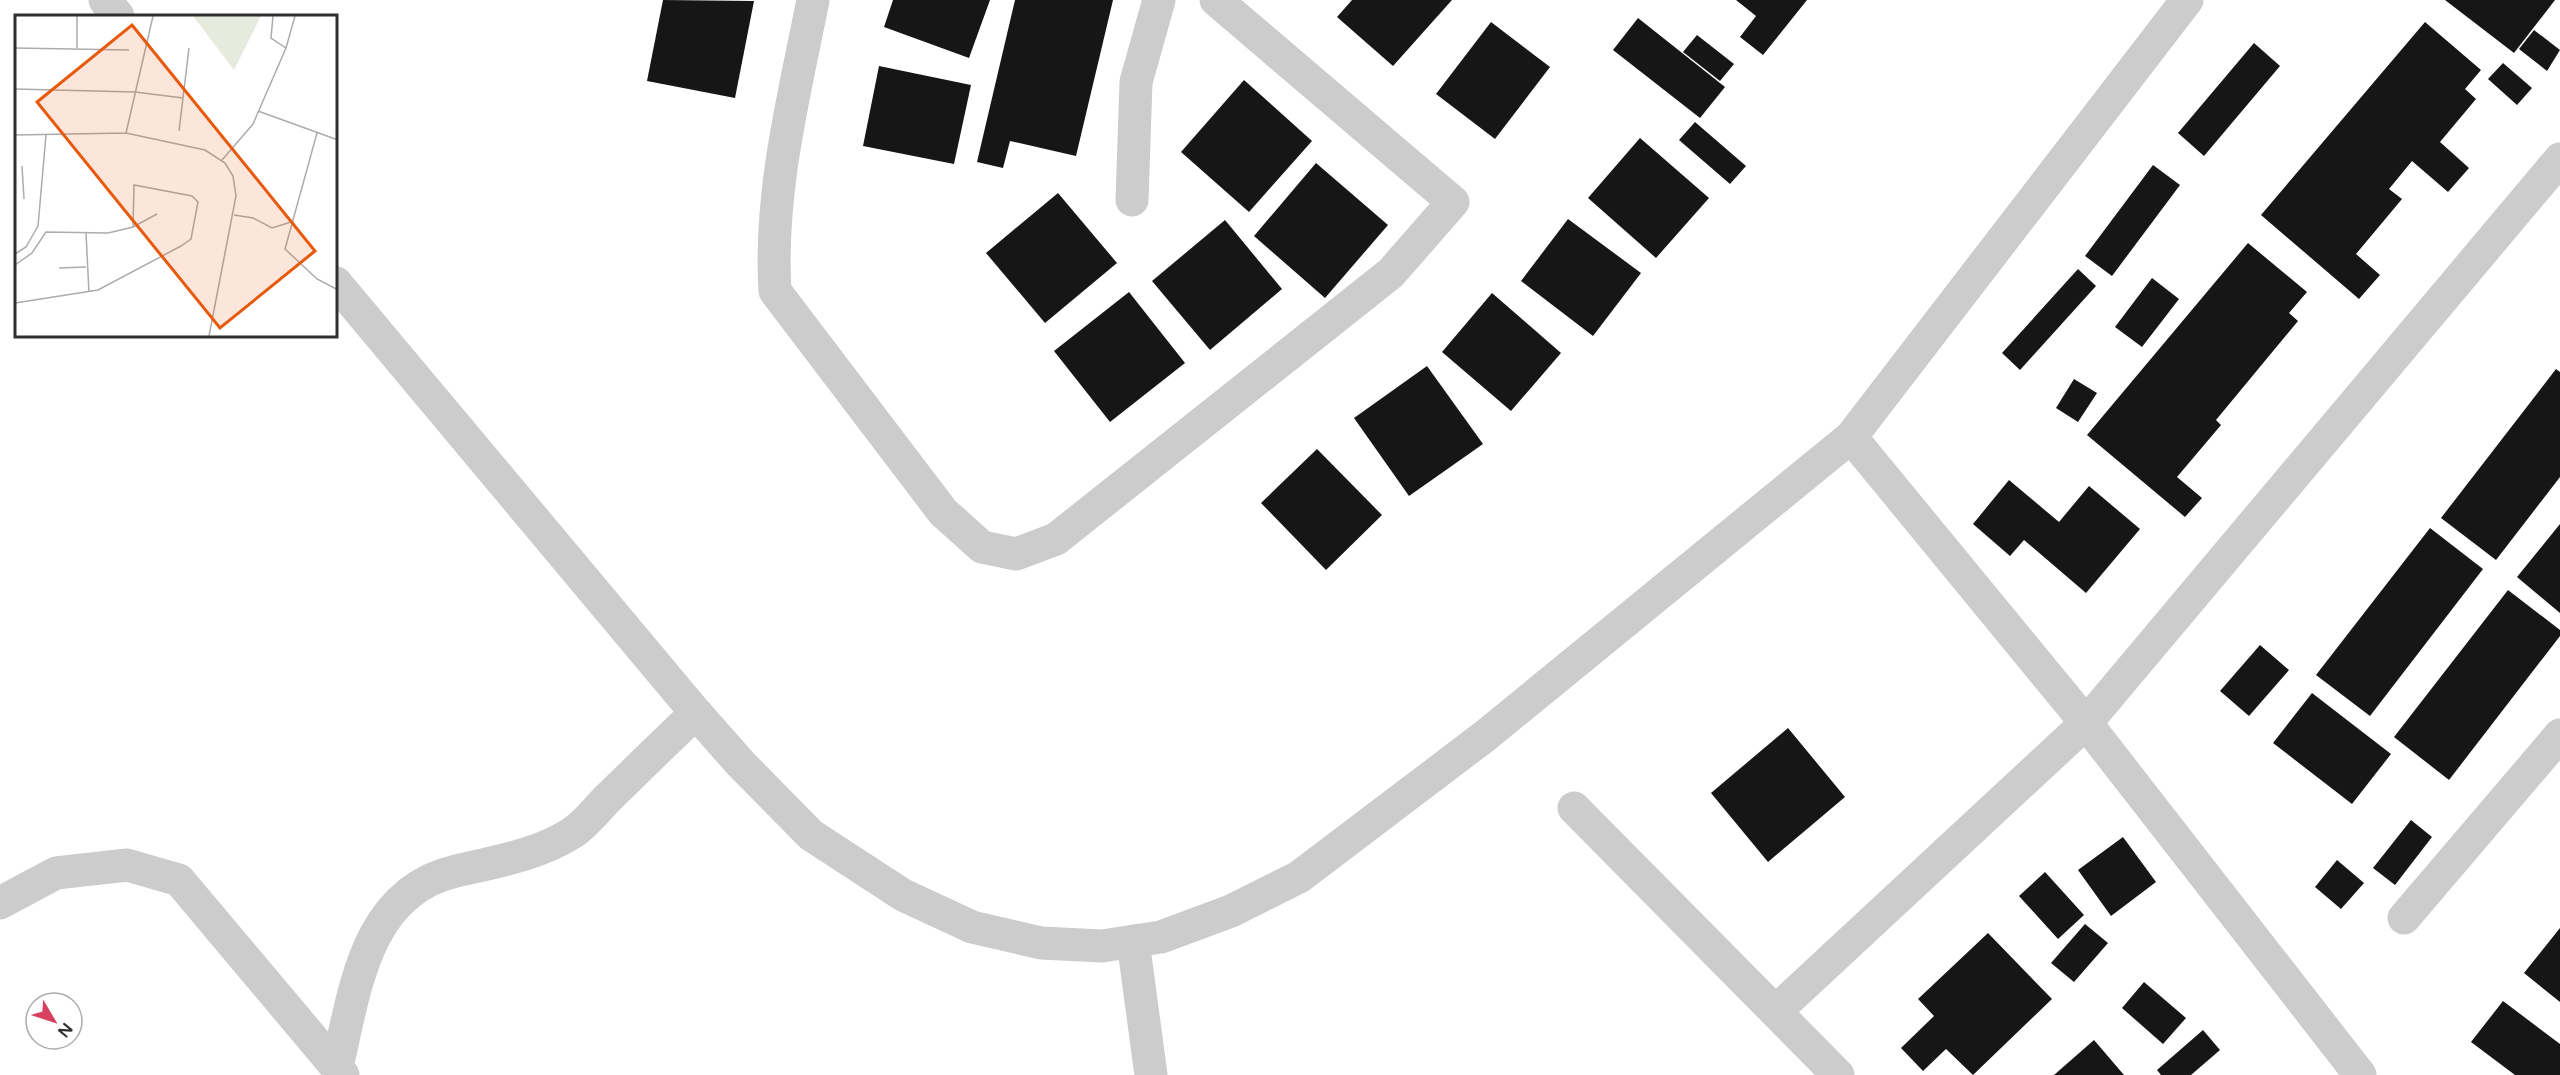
<svg xmlns="http://www.w3.org/2000/svg" width="2560" height="1075" font-family="'Varela Round',sans-serif">
<style>
.building{fill:#161616}
.lines{fill:none;stroke-linecap:round;stroke-linejoin:round}
.minor{stroke:#ccc;stroke-width:33}
.tertiary{stroke:#ccc;stroke-width:33}
.inset-road{fill:none;stroke:#acacac;stroke-width:1.5}
.view{fill:#e8590c;fill-opacity:0.15;stroke:#e8590c;stroke-width:3}
.inset-edge{fill:none;stroke:#2f2f2f;stroke-width:3}
</style>
<rect width="100%" height="100%" fill="#fff"/>
<g class="building">
<path d="M 663,0 L 754,1 L 735,98 L 647,81 Z"/>
<path d="M 893,0 L 990,0 L 969,58 L 884,27 Z"/>
<path d="M 1015,0 L 1113,0 L 1076,156 L 1010,141 L 1003,168 L 977,162 Z"/>
<path d="M 1352,0 L 1452,0 L 1393,66 L 1337,17 Z"/>
<path d="M 1736,0 L 1807,0 L 1763,55 L 1740,37 L 1756,16 Z"/>
<path d="M 2445,0 L 2555,0 L 2514,53 Z"/>
<path d="M 1638,18 L 1725,87 L 1700,118 L 1613,50 Z"/>
<path d="M 1491,22 L 1550,67 L 1495,139 L 1436,94 Z"/>
<path d="M 2425,22 L 2481,70 L 2465,89 L 2476,99 L 2440,142 L 2469,168 L 2448,192 L 2412,161 L 2389,189 L 2402,199 L 2356,254 L 2380,275 L 2359,299 L 2261,215 Z"/>
<path d="M 2534,30 L 2560,50 L 2547,71 L 2519,49 Z"/>
<path d="M 1697,35 L 1734,64 L 1720,81 L 1683,52 Z"/>
<path d="M 2254,43 L 2280,66 L 2204,156 L 2178,133 Z"/>
<path d="M 2503,63 L 2532,88 L 2517,105 L 2488,79 Z"/>
<path d="M 879,66 L 971,85 L 954,164 L 863,146 Z"/>
<path d="M 1244,80 L 1312,141 L 1249,212 L 1181,152 Z"/>
<path d="M 1695,122 L 1746,166 L 1730,184 L 1679,140 Z"/>
<path d="M 1640,138 L 1709,198 L 1656,258 L 1588,198 Z"/>
<path d="M 1316,163 L 1388,225 L 1325,298 L 1254,236 Z"/>
<path d="M 2153,165 L 2180,185 L 2112,276 L 2085,256 Z"/>
<path d="M 1058,193 L 1117,263 L 1045,323 L 986,253 Z"/>
<path d="M 1568,219 L 1641,273 L 1593,336 L 1521,281 Z"/>
<path d="M 1225,220 L 1282,289 L 1210,350 L 1152,281 Z"/>
<path d="M 2248,243 L 2307,292 L 2289,313 L 2298,321 L 2216,420 L 2221,425 L 2177,477 L 2202,498 L 2185,517 L 2087,435 Z"/>
<path d="M 2078,269 L 2096,286 L 2020,370 L 2002,353 Z"/>
<path d="M 2152,278 L 2179,299 L 2142,347 L 2115,327 Z"/>
<path d="M 1129,292 L 1185,363 L 1110,422 L 1054,351 Z"/>
<path d="M 1492,293 L 1561,353 L 1511,411 L 1442,352 Z"/>
<path d="M 1427,366 L 1483,444 L 1409,496 L 1354,418 Z"/>
<path d="M 2556,369 L 2560,372 L 2560,477 L 2496,560 L 2441,518 Z"/>
<path d="M 2074,379 L 2097,393 L 2078,422 L 2056,408 Z"/>
<path d="M 1317,449 L 1382,515 L 1326,570 L 1261,503 Z"/>
<path d="M 2009,480 L 2059,522 L 2089,486 L 2140,529 L 2086,593 L 2024,540 L 2010,556 L 1973,524 Z"/>
<path d="M 2560,524 L 2560,613 L 2517,577 Z"/>
<path d="M 2430,528 L 2483,569 L 2370,716 L 2316,675 Z"/>
<path d="M 2508,590 L 2560,630 L 2560,636 L 2449,780 L 2394,737 Z"/>
<path d="M 2260,645 L 2289,670 L 2249,716 L 2220,691 Z"/>
<path d="M 2312,693 L 2391,754 L 2352,804 L 2273,743 Z"/>
<path d="M 1788,728 L 1845,797 L 1768,862 L 1711,793 Z"/>
<path d="M 2411,820 L 2432,837 L 2395,885 L 2373,868 Z"/>
<path d="M 2123,837 L 2156,882 L 2111,916 L 2078,870 Z"/>
<path d="M 2337,860 L 2364,883 L 2341,909 L 2315,887 Z"/>
<path d="M 2045,872 L 2084,915 L 2058,939 L 2019,896 Z"/>
<path d="M 2085,924 L 2108,943 L 2074,982 L 2051,963 Z"/>
<path d="M 2560,928 L 2560,1002 L 2524,973 Z"/>
<path d="M 1988,933 L 2052,999 L 1973,1075 L 1946,1049 L 1923,1071 L 1901,1048 L 1934,1016 L 1918,999 Z"/>
<path d="M 2144,982 L 2186,1018 L 2163,1044 L 2122,1008 Z"/>
<path d="M 2503,1001 L 2560,1044 L 2560,1075 L 2515,1075 L 2471,1042 Z"/>
<path d="M 2203,1030 L 2220,1050 L 2191,1075 L 2161,1075 L 2157,1070 Z"/>
<path d="M 2094,1040 L 2124,1075 L 2054,1075 Z"/>
</g>
<g class="lines">
<g class="minor">
<path d="M 813,0 C 794,97 769,192 775,291 L 943,512 L 982,547 L 1016,554 L 1056,539 L 1391,273 L 1453,202 L 1216,0"/>
<path d="M 1132,200 L 1136,82 L 1159,0"/>
<path d="M 1574,808 L 1838,1075"/>
<path d="M 0,903 L 56,873 L 127,865 L 179,880 L 343,1075"/>
<path d="M 2404,918 L 2560,735"/>
<path d="M 1133,941 L 1151,1075"/>
<path d="M 1776,1011 L 2086,723 L 2560,159"/>
<path d="M 337,1067 C 355,990 365,892 456,871 C 495,862 538,855 572,833 C 585,825 597,809 608,798 C 637,770 666,741 696,713"/>
</g>
<g class="tertiary">
<path d="M 105,0 L 118,16"/>
<path d="M 336,283 L 696,713 L 741,764 L 811,835 L 903,895 L 972,927 L 1041,943 L 1102,946 L 1161,937 L 1231,911 L 1299,877 L 1485,736 L 1851,437 L 2187,0"/>
<path d="M 1851,437 L 2086,723 L 2360,1075"/>
</g>
</g>
<g transform="translate(15 15)">
<rect width="322" height="322" fill="#fff"/>
<path d="M 178,1 L 246,1 L 219,55 Z" fill="#e7ebde"/>
<path class="inset-road" d="M 258,1 L 256,23 L 271,33M 0,33 L 114,35M 62,33 L 62,1M 0,74 L 120,77 L 168,83M 243,96 L 323,125M 164,116 L 174,33M 111,118 L 138,1M 302,118 L 270,234 L 302,264 L 323,275M 0,120 L 111,118 L 190,135 L 210,148 L 218,161 L 221,181 L 194,321M 207,145 L 238,109 L 271,33 L 280,1M 7,151 L 9,184M 219,200 L 238,203 L 257,213 L 276,207M 71,218 L 74,278M 0,239 L 11,232 L 23,211 L 31,120M 0,250 L 17,238 L 31,217 L 93,218 L 118,212 L 142,199M 44,253 L 71,252M 0,288 L 83,275 L 166,231 L 176,224 L 183,187 L 177,181 L 119,170 L 118,212"/>
<path class="view" d="M 117,10 L 300,236 L 205,313 L 22,87 Z"/>
<rect width="322" height="322" class="inset-edge"/>
</g>
<g transform="translate(54 1021) rotate(129)"><circle r="28" fill="#ffffff" stroke="#acacac" stroke-width="1.5"/>
<path d="M0-4.5L10 22L0 15L-10 22Z" fill="#d8405f"/>
<text y="-9" font-size="16" font-weight="bold" text-anchor="middle" fill="#2f2f2f">N</text>
</g>
</svg>
